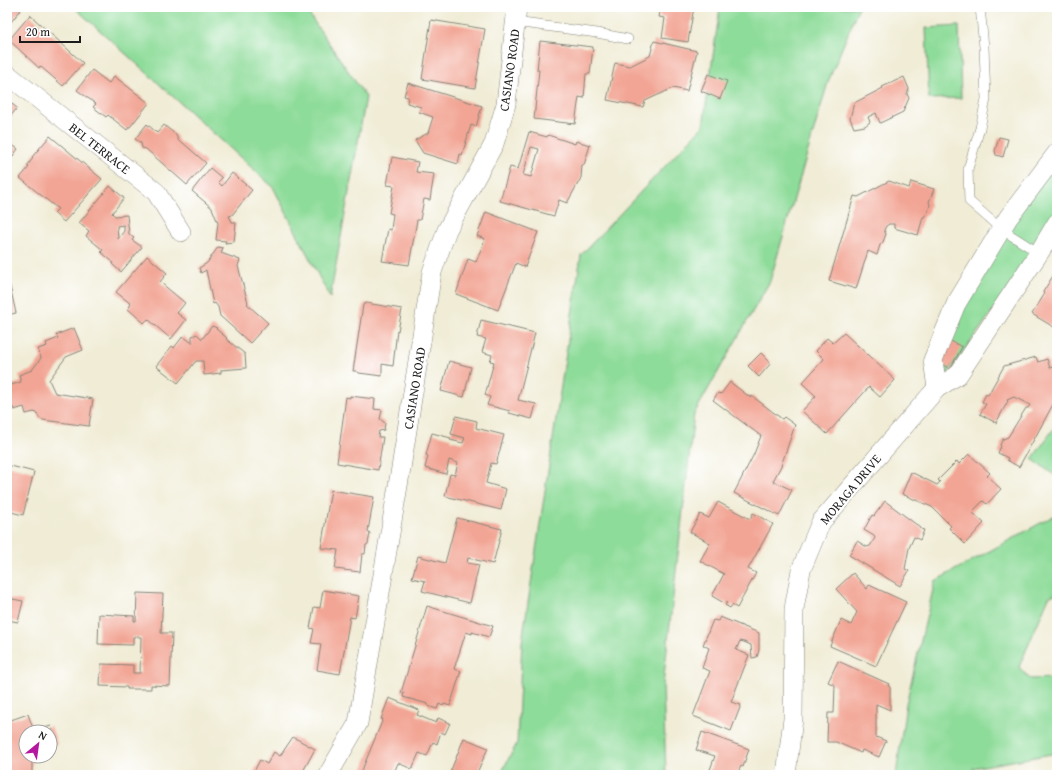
<svg xmlns="http://www.w3.org/2000/svg" width="1064" height="782" font-family="'Gentium Book Plus',serif">
<style>
.green{fill:#8edc9a;stroke:#557c5b}
.building{fill:#f2a594;fill-rule:evenodd}
.lines{fill:none;stroke-linecap:round;stroke-linejoin:round}
.lane-casing{stroke:#868478;stroke-width:10}
.street-casing{stroke:#868478;stroke-width:20}
.lane{stroke:#fff;stroke-width:9}
.street{stroke:#fff;stroke-width:19}
.labels{text-anchor:middle;stroke-width:4;stroke-linejoin:round;paint-order:stroke}
.street-label{font-size:13px;fill:#1c1c1c;stroke:#fff}
</style>
<rect width="100%" height="100%" fill="#fff"/>
<filter id="ink" filterUnits="userSpaceOnUse"><feTurbulence type="fractalNoise" baseFrequency=".025" numOctaves="2"/><feDisplacementMap in="SourceGraphic" scale="8" xChannelSelector="R" yChannelSelector="G"/><feConvolveMatrix kernelMatrix="1 2 1 2 8 2 1 2 1" color-interpolation-filters="sRGB"/></filter>
<filter id="wash" filterUnits="userSpaceOnUse"><feTurbulence type="fractalNoise" baseFrequency=".012" numOctaves="4" result="noise"/><feDisplacementMap in="SourceGraphic" scale="16" xChannelSelector="R" yChannelSelector="G"/><feGaussianBlur stdDeviation="0.9" result="paint"/><feColorMatrix in="noise" values="0 0 0 0 0 0 0 0 0 0 0 0 0 0 0 0 0 1.4 0 .05"/><feComposite in="paint" operator="in"/></filter>
<g filter="url(#wash)">
<rect width="100%" height="100%" fill="#f0ecd5"/>
<g class="green">
<path d="M 74,7 L 304,7 L 366,97 L 330,298 L 273,187 Z"/>
<path d="M 720,7 L 859,7 L 828,82 L 770,281 L 694,414 L 663,685 L 666,775 L 500,775 L 517,743 L 522,642 L 581,255 L 703,126 Z"/>
<path d="M 959,26 L 961,98 L 929,99 L 926,28 Z"/>
<path d="M 1057,153 L 1057,223 L 937,388 L 956,304 Z"/>
<path d="M 1057,424 L 1057,477 L 1032,459 Z"/>
<path d="M 1057,514 L 1057,593 L 1049,597 L 1019,667 L 1030,679 L 1057,678 L 1057,753 L 973,768 L 974,775 L 896,775 L 906,704 L 935,581 Z"/>
</g>
<g id="blocks">
<g class="building">
<path d="M 7,7 L 23,7 L 7,27 Z"/>
<path d="M 591,7 L 610,7 L 609,10 Z"/>
<path d="M 661,7 L 694,7 L 688,42 L 662,38 L 665,18 L 659,17 Z"/>
<path d="M 30,15 L 83,63 L 63,86 L 40,66 L 39,68 L 9,40 Z"/>
<path d="M 431,20 L 485,29 L 475,88 L 422,79 Z"/>
<path d="M 540,41 L 593,47 L 590,74 L 586,74 L 584,98 L 579,97 L 575,124 L 534,119 L 539,70 L 537,70 Z"/>
<path d="M 654,41 L 697,51 L 687,91 L 673,88 L 645,101 L 643,107 L 607,100 L 615,63 L 630,66 L 650,56 Z"/>
<path d="M 92,70 L 109,83 L 114,76 L 149,103 L 130,127 L 129,127 L 127,130 L 108,115 L 106,117 L 93,107 L 96,104 L 77,90 Z"/>
<path d="M 708,74 L 727,81 L 720,99 L 701,91 Z"/>
<path d="M 904,77 L 909,89 L 907,94 L 909,98 L 903,112 L 880,123 L 876,113 L 868,117 L 870,122 L 865,126 L 854,128 L 850,118 L 854,103 L 883,88 L 882,87 Z"/>
<path d="M 408,83 L 482,106 L 476,127 L 471,125 L 462,155 L 460,154 L 458,164 L 423,153 L 415,140 L 428,133 L 433,117 L 419,112 L 421,107 L 407,103 L 408,97 L 404,96 Z"/>
<path d="M 7,100 L 17,108 L 7,121 Z"/>
<path d="M 147,124 L 157,133 L 164,125 L 176,135 L 178,140 L 181,143 L 182,142 L 206,163 L 187,185 L 146,149 L 142,148 L 141,143 L 135,139 Z"/>
<path d="M 529,132 L 547,137 L 548,135 L 575,144 L 576,141 L 590,145 L 584,165 L 582,165 L 581,178 L 567,203 L 559,200 L 554,216 L 500,201 L 510,167 L 518,169 ZM 531,147 L 539,149 L 531,177 L 523,175 Z"/>
<path d="M 50,136 L 102,179 L 64,222 L 54,213 L 58,209 L 20,178 L 29,167 L 27,166 L 33,158 L 32,157 Z"/>
<path d="M 999,137 L 1008,139 L 1003,157 L 996,155 L 995,151 Z"/>
<path d="M 7,141 L 18,149 L 7,164 Z"/>
<path d="M 392,157 L 418,162 L 416,172 L 434,174 L 430,200 L 424,199 L 420,220 L 417,220 L 409,265 L 382,261 L 388,229 L 391,230 L 393,214 L 389,213 L 394,186 L 387,185 Z"/>
<path d="M 210,168 L 222,178 L 218,182 L 222,186 L 232,173 L 252,190 L 232,215 L 229,216 L 232,222 L 236,223 L 234,242 L 225,243 L 226,241 L 216,240 L 218,223 L 212,208 L 192,191 Z"/>
<path d="M 889,181 L 909,188 L 911,182 L 934,189 L 929,202 L 930,205 L 928,212 L 924,217 L 923,217 L 918,235 L 894,228 L 894,224 L 889,224 L 886,226 L 884,230 L 886,234 L 883,242 L 880,245 L 877,255 L 868,251 L 856,289 L 829,281 L 854,196 L 858,197 Z"/>
<path d="M 110,186 L 124,198 L 112,213 L 115,216 L 127,215 L 129,234 L 134,238 L 132,240 L 142,247 L 121,272 L 112,264 L 113,262 L 101,252 L 103,250 L 86,236 L 89,231 L 79,223 ZM 124,225 L 124,231 L 118,239 L 117,226 Z"/>
<path d="M 486,212 L 538,232 L 525,267 L 516,263 L 498,310 L 456,294 L 468,259 L 476,262 L 485,239 L 477,236 Z"/>
<path d="M 218,247 L 223,248 L 221,253 L 240,260 L 238,266 L 248,303 L 247,304 L 268,323 L 250,343 L 220,316 L 218,307 L 215,303 L 213,304 L 206,270 L 201,273 L 199,268 L 207,263 Z"/>
<path d="M 147,256 L 167,273 L 160,282 L 185,303 L 177,313 L 186,320 L 171,339 L 148,319 L 144,323 L 128,309 L 131,304 L 116,292 Z"/>
<path d="M 1056,271 L 1057,272 L 1057,329 L 1032,314 L 1044,295 L 1043,292 Z"/>
<path d="M 7,282 L 9,282 L 16,313 L 7,315 Z"/>
<path d="M 366,303 L 402,309 L 398,331 L 397,330 L 393,366 L 382,364 L 382,376 L 359,373 L 357,371 L 353,371 L 363,305 Z"/>
<path d="M 481,320 L 535,333 L 518,400 L 536,404 L 532,419 L 509,413 L 510,411 L 487,405 L 490,397 L 485,395 L 494,362 L 490,361 L 492,355 L 482,352 L 486,339 L 477,337 Z"/>
<path d="M 212,326 L 217,328 L 216,329 L 227,338 L 226,339 L 245,354 L 246,368 L 221,370 L 221,373 L 204,375 L 203,361 L 196,361 L 178,383 L 156,366 L 172,346 L 174,348 L 183,336 L 192,343 L 192,336 L 197,334 L 202,339 Z"/>
<path d="M 74,328 L 83,350 L 66,357 L 49,380 L 55,393 L 93,399 L 89,426 L 43,420 L 39,418 L 37,413 L 34,412 L 26,414 L 24,407 L 14,410 L 13,407 L 11,408 L 7,396 L 7,384 L 11,383 L 11,385 L 21,382 L 19,375 L 32,370 L 41,358 L 38,349 L 47,346 L 46,343 L 58,338 L 56,335 Z"/>
<path d="M 844,333 L 895,380 L 880,397 L 869,387 L 827,434 L 802,411 L 816,396 L 802,383 L 824,359 L 816,351 L 827,338 L 833,343 Z"/>
<path d="M 951,341 L 962,347 L 950,369 L 938,362 Z"/>
<path d="M 761,353 L 771,363 L 759,377 L 748,366 Z"/>
<path d="M 1036,357 L 1038,362 L 1047,359 L 1050,368 L 1057,366 L 1057,397 L 1019,467 L 1007,460 L 1008,458 L 998,453 L 1001,446 L 1000,445 L 1003,439 L 1008,437 L 1026,408 L 1028,408 L 1030,405 L 1014,397 L 1007,400 L 1008,401 L 996,423 L 980,414 L 986,404 L 982,402 L 986,394 L 988,395 L 1004,366 Z"/>
<path d="M 449,361 L 471,367 L 464,397 L 441,391 Z"/>
<path d="M 730,382 L 751,398 L 752,396 L 782,419 L 784,417 L 795,425 L 781,466 L 773,481 L 792,490 L 779,516 L 734,493 L 754,454 L 761,436 L 713,400 L 718,393 L 721,394 Z"/>
<path d="M 350,396 L 375,399 L 374,409 L 382,410 L 380,419 L 385,423 L 384,430 L 379,431 L 378,437 L 383,437 L 378,470 L 337,463 L 346,397 L 350,398 Z"/>
<path d="M 456,416 L 477,421 L 476,428 L 504,435 L 496,464 L 491,463 L 486,483 L 506,489 L 501,510 L 445,496 L 450,474 L 455,475 L 458,463 L 449,460 L 446,474 L 425,468 L 428,456 L 426,455 L 432,433 L 451,438 L 450,440 L 463,443 L 465,438 L 451,434 Z"/>
<path d="M 969,454 L 990,473 L 987,476 L 1001,489 L 987,504 L 983,501 L 972,512 L 984,523 L 965,544 L 949,528 L 951,526 L 932,507 L 902,494 L 911,472 L 937,485 L 940,482 L 938,480 L 957,461 L 959,464 Z"/>
<path d="M 7,465 L 34,472 L 23,515 L 7,511 Z"/>
<path d="M 331,490 L 374,497 L 368,531 L 370,533 L 368,544 L 366,545 L 365,554 L 362,554 L 360,572 L 335,569 L 338,550 L 321,548 Z"/>
<path d="M 885,501 L 921,528 L 921,529 L 924,530 L 920,540 L 914,537 L 909,548 L 905,569 L 909,571 L 900,586 L 849,555 L 857,541 L 867,547 L 870,546 L 875,538 L 874,536 L 864,530 L 872,515 L 874,516 Z"/>
<path d="M 718,502 L 750,519 L 753,513 L 773,524 L 748,569 L 756,573 L 737,608 L 732,605 L 730,608 L 725,605 L 727,603 L 725,602 L 724,603 L 712,596 L 724,574 L 700,561 L 710,543 L 690,532 L 700,514 L 709,518 Z"/>
<path d="M 457,518 L 502,529 L 493,564 L 468,558 L 467,563 L 479,565 L 470,603 L 422,591 L 425,581 L 412,578 L 418,556 L 445,563 Z"/>
<path d="M 853,573 L 867,589 L 869,585 L 906,602 L 876,666 L 830,646 L 841,620 L 851,625 L 857,612 L 836,589 Z"/>
<path d="M 323,590 L 359,596 L 355,618 L 350,617 L 340,674 L 317,670 L 321,644 L 311,643 L 314,629 L 310,628 L 314,607 L 320,608 Z"/>
<path d="M 137,593 L 163,594 L 161,633 L 172,633 L 170,686 L 151,685 L 151,689 L 127,689 L 127,687 L 100,686 L 101,664 L 133,665 L 133,673 L 140,673 L 141,637 L 133,637 L 133,645 L 98,644 L 99,614 L 134,616 L 134,621 L 136,621 Z"/>
<path d="M 7,598 L 23,601 L 18,622 L 7,620 Z"/>
<path d="M 427,606 L 493,626 L 489,637 L 472,632 L 472,634 L 466,632 L 454,669 L 461,671 L 450,706 L 444,704 L 443,706 L 439,704 L 437,709 L 428,706 L 428,704 L 403,697 L 404,693 L 401,693 Z"/>
<path d="M 720,617 L 759,633 L 759,650 L 757,657 L 752,658 L 751,645 L 744,642 L 740,641 L 736,650 L 749,655 L 731,702 L 741,705 L 731,731 L 693,716 L 710,671 L 702,668 L 709,648 L 703,645 L 713,620 L 718,621 Z"/>
<path d="M 838,661 L 889,684 L 888,686 L 890,687 L 890,710 L 876,704 L 876,737 L 886,741 L 879,757 L 862,750 L 861,753 L 836,742 L 827,742 L 828,713 L 834,713 L 835,685 L 828,682 Z"/>
<path d="M 389,698 L 419,710 L 417,715 L 436,723 L 438,718 L 450,723 L 445,734 L 441,732 L 437,744 L 433,742 L 427,756 L 419,753 L 412,769 L 398,763 L 393,775 L 360,775 L 383,719 L 381,719 Z"/>
<path d="M 28,714 L 34,731 L 51,726 L 57,744 L 50,747 L 50,732 L 26,732 L 26,756 L 32,756 L 32,775 L 7,775 L 7,716 L 10,716 L 11,720 Z"/>
<path d="M 702,732 L 749,749 L 743,767 L 741,766 L 737,775 L 708,775 L 715,756 L 696,750 Z"/>
<path d="M 293,737 L 315,749 L 301,775 L 252,775 L 260,760 L 267,764 L 274,752 L 280,756 Z"/>
<path d="M 464,738 L 488,748 L 476,775 L 449,775 Z"/>
</g>
</g>
</g>
<g filter="url(#ink)">
<use href="#blocks" fill-opacity="0" stroke="#868478" stroke-width="1"/>
<g class="lines">
<defs>
<g id="lane">
<path d="M 980,7 L 984,47 L 986,99 L 980,128 L 968,169 L 969,201 L 1001,229 L 1039,253"/>
<path d="M 515,22 L 597,33 L 628,39"/>
</g>
<g id="street">
<path d="M 7,74 L 156,192 L 181,232"/>
<path d="M 937,388 L 933,360 L 956,304 L 1008,218 L 1057,153"/>
<path d="M 328,775 L 358,723 L 401,468 L 432,272 L 447,230 L 494,144 L 506,104 L 517,7"/>
<path d="M 786,775 L 793,719 L 794,609 L 801,570 L 821,522 L 937,388 L 958,375 L 1039,253 L 1057,223"/>
</g>
</defs>
<use href="#lane" class="lane-casing"/>
<use href="#street" class="street-casing"/>
<use href="#lane" class="lane"/>
<use href="#street" class="street"/>
</g>
</g>
<g class="labels">
<g class="street-label">
<text transform="translate(509 70) rotate(-82)" y="5">CASIANO ROAD</text>
<text transform="translate(100 148) rotate(38)" y="5">BEL TERRACE</text>
<text transform="translate(414 388) rotate(-81)" y="5">CASIANO ROAD</text>
<text transform="translate(850 489) rotate(-50)" y="5">MORAGA DRIVE</text>
</g>
</g>
<rect width="1064" height="782" fill="none" stroke="#fff" stroke-width="24"/>
<g transform="translate(38 744) rotate(29)"><circle r="19" fill="#ffffff" stroke="#a4a4a4"/>
<path d="M0-3L7 15L0 10L-7 15Z" fill="#b5179e"/>
<text y="-6" font-size="11" font-weight="bold" text-anchor="middle" fill="#1c1c1c">N</text>
</g>
<path d="M20 36v6h60v-6" fill="none" stroke="#1c1c1c" stroke-width="2"/>
<text x="26" y="36" font-size="12" fill="#1c1c1c" stroke="#ffffff" stroke-width="3" paint-order="stroke">20 m</text>
</svg>
